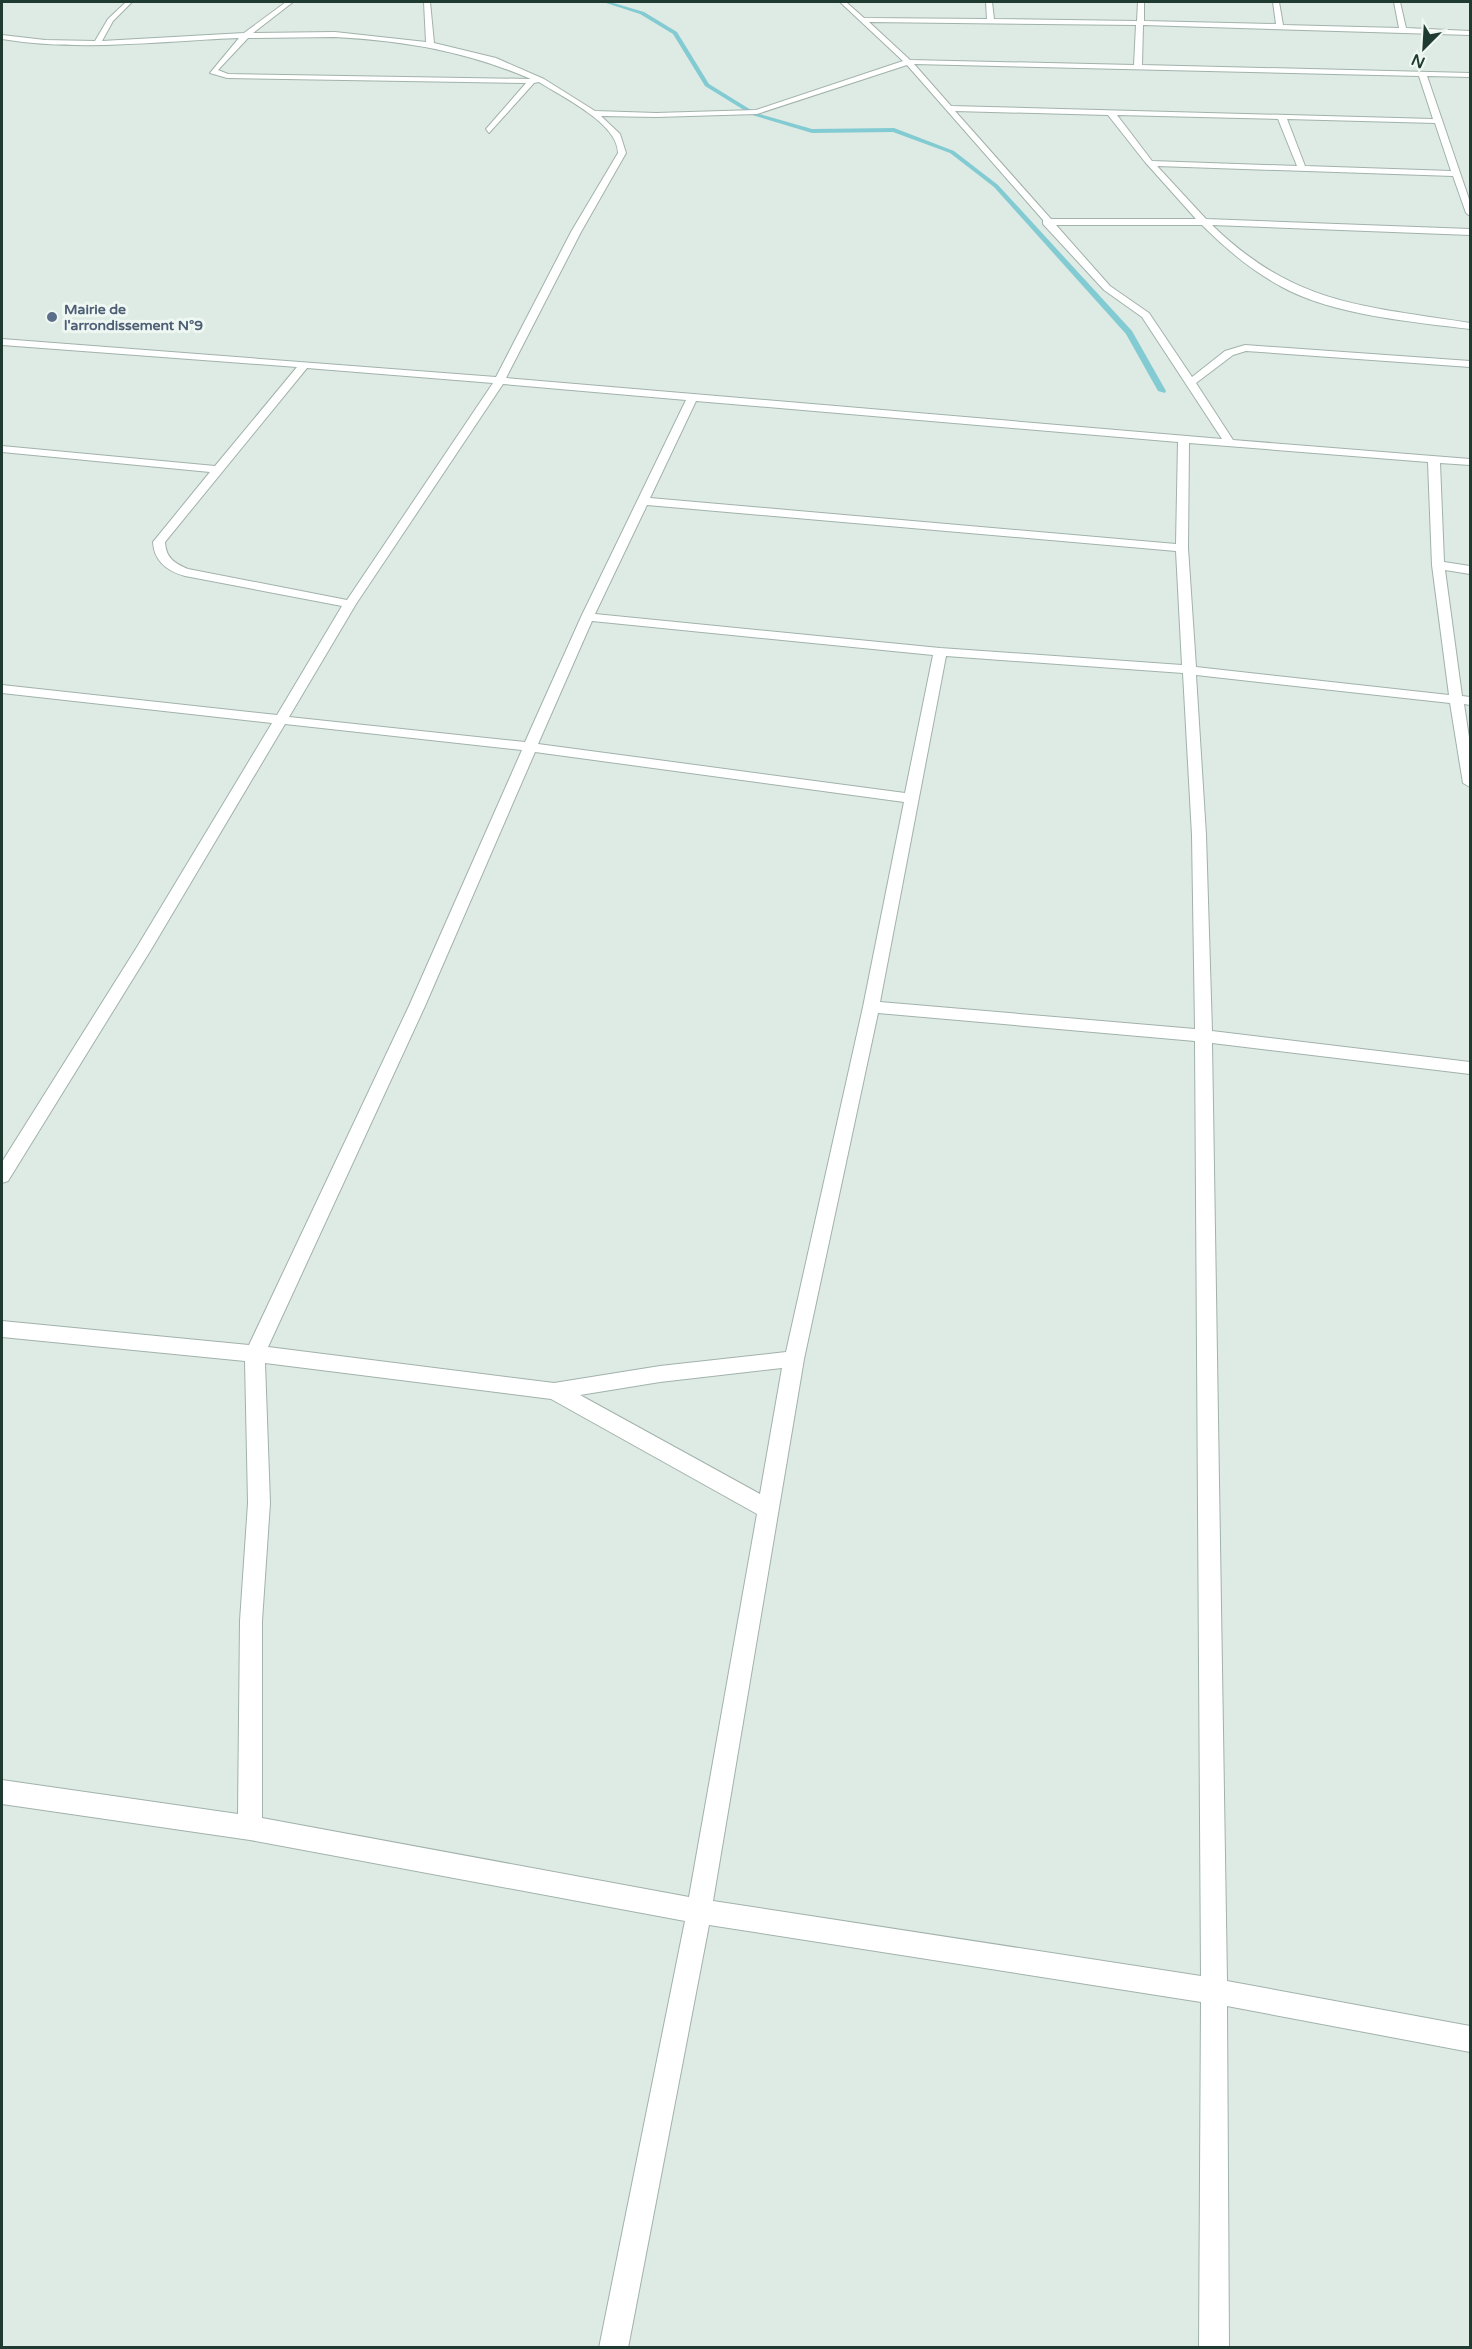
<svg xmlns="http://www.w3.org/2000/svg" width="1472" height="2349" font-family="'Varela Round',sans-serif">
<style>
.lines{fill:none;stroke-linecap:round;stroke-linejoin:round}
.stream{fill:#83cbd2;fill-rule:evenodd}
.minor-casing{stroke:#a1b2ab;stroke-width:2}
.minor{fill:#fff;fill-rule:evenodd}
.service-dot{fill:#5c6f8a;stroke:#eef7f2;stroke-width:2}
.labels{text-anchor:middle;stroke-width:6;stroke-linejoin:round;paint-order:stroke}
.far-service-label{font-size:14px;font-weight:bold;fill:#4e5e75;stroke:#eef7f2;text-anchor:start}
</style>
<rect width="100%" height="100%" fill="#deeae4"/>
<g class="lines">
<path class="stream" d="M 603,2 L 610,2 L 644,12 L 677,32 L 709,84 L 756,113 L 812,129 L 894,128 L 954,151 L 998,185 L 1132,331 L 1166,391 L 1165,393 L 1158,391 L 1126,334 L 994,187 L 950,153 L 893,132 L 812,133 L 752,115 L 705,86 L 673,34 L 640,14 Z"/>
<defs>
<path id="minor" d="M 126,2 L 132,2 L 113,21 L 102,41 L 244,33 L 286,2 L 293,2 L 253,33 L 335,32 L 426,42 L 424,2 L 430,2 L 434,43 L 496,58 L 544,79 L 595,111 L 656,113 L 756,110 L 903,61 L 840,2 L 846,2 L 864,18 L 987,19 L 986,2 L 992,2 L 994,19 L 1137,21 L 1138,2 L 1144,2 L 1144,21 L 1276,24 L 1273,2 L 1279,2 L 1283,25 L 1399,28 L 1394,2 L 1400,2 L 1406,28 L 1470,31 L 1470,35 L 1143,25 L 1142,65 L 1470,73 L 1470,77 L 1427,76 L 1470,202 L 1470,216 L 1466,213 L 1453,176 L 1157,166 L 1206,219 L 1470,229 L 1470,235 L 1212,225 C 1294,305 1363,306 1470,323 L 1470,329 C 1413,322 1333,315 1282,287 C 1252,271 1226,249 1202,225 L 1056,225 L 1110,286 L 1149,313 L 1192,377 L 1225,351 L 1245,345 L 1470,361 L 1470,367 L 1246,351 L 1233,355 L 1196,383 L 1233,440 L 1470,459 L 1470,465 L 1440,463 L 1444,562 L 1470,566 L 1470,574 L 1445,570 L 1462,696 L 1470,697 L 1470,705 L 1464,704 L 1470,744 L 1470,787 L 1463,783 L 1450,703 L 1196,675 L 1206,835 L 1212,1031 L 1470,1062 L 1470,1074 L 1212,1043 L 1227,1981 L 1470,2026 L 1470,2052 L 1227,2006 L 1229,2348 L 1199,2348 L 1201,2002 L 709,1925 L 628,2348 L 599,2348 L 685,1921 L 250,1840 L 2,1804 L 2,1780 L 238,1814 L 240,1621 L 248,1503 L 245,1361 L 2,1337 L 2,1321 L 249,1345 L 409,1006 L 522,750 L 285,724 L 152,948 L 8,1181 L 2,1183 L 2,1162 L 137,947 L 272,723 L 2,693 L 2,685 L 277,715 L 342,606 L 185,576 C 167,571 154,561 153,542 L 210,472 L 2,452 L 2,446 L 215,466 L 297,367 L 2,345 L 2,339 L 496,377 L 571,232 L 618,153 C 618,123 562,97 539,82 L 534,83 L 489,133 L 486,129 L 526,83 L 227,78 L 210,73 L 239,38 C 160,41 80,52 2,39 L 2,35 L 45,40 L 95,41 L 108,19 ZM 869,22 L 1136,25 L 1134,65 L 910,60 ZM 335,37 C 406,41 465,51 531,79 L 228,74 L 218,70 L 248,38 ZM 914,64 L 1419,76 L 1433,119 L 951,106 ZM 907,65 L 1043,220 L 1043,224 L 1104,290 L 1142,317 L 1222,439 L 506,378 L 581,232 L 626,153 L 620,134 L 601,116 L 656,117 L 757,114 ZM 955,111 L 1108,115 L 1145,162 L 1196,219 L 1051,219 ZM 1117,115 L 1278,119 L 1297,166 L 1152,161 ZM 1287,119 L 1435,123 L 1451,171 L 1305,166 ZM 307,368 L 493,383 L 347,600 L 188,569 C 174,563 166,558 165,542 ZM 503,384 L 686,400 L 581,617 L 525,742 L 289,717 L 356,604 ZM 696,401 L 1178,442 L 1176,544 L 650,498 ZM 1189,443 L 1428,462 L 1432,565 L 1449,695 L 1196,667 L 1188,548 ZM 647,505 L 1176,551 L 1182,665 L 940,648 L 595,614 ZM 592,621 L 933,655 L 905,793 L 538,744 ZM 946,656 L 1183,673 L 1192,835 L 1195,1029 L 880,1002 ZM 535,752 L 904,802 L 863,1007 L 786,1352 L 660,1366 L 554,1383 L 268,1347 L 425,1006 ZM 878,1013 L 1195,1041 L 1201,1976 L 713,1901 L 804,1359 ZM 265,1363 L 551,1399 L 757,1514 L 689,1897 L 262,1818 L 262,1621 L 270,1503 ZM 782,1368 L 760,1494 L 580,1395 L 660,1382 Z"/>
</defs>
<use href="#minor" class="minor-casing"/>
<use href="#minor" class="minor"/>
</g>
<circle class="service-dot" cx="52" cy="317" r="6"/>
<g class="labels">
<g class="far-service-label">
<text x="64" y="314">Mairie de<tspan x="64" dy="16">l'arrondissement N°9</tspan></text>
</g>
</g>
<rect width="1472" height="2349" fill="none" stroke="#1f3a31" stroke-width="6"/>
<g transform="translate(1424 48) rotate(204)" stroke="#eef7f2" stroke-width="4.5" paint-order="stroke">
<path d="M0-4.5L10 22L0 15L-10 22Z" fill="#1f3a31"/>
<text y="-9" font-size="16" font-weight="bold" text-anchor="middle" fill="#1f3a31">N</text>
</g>
</svg>
